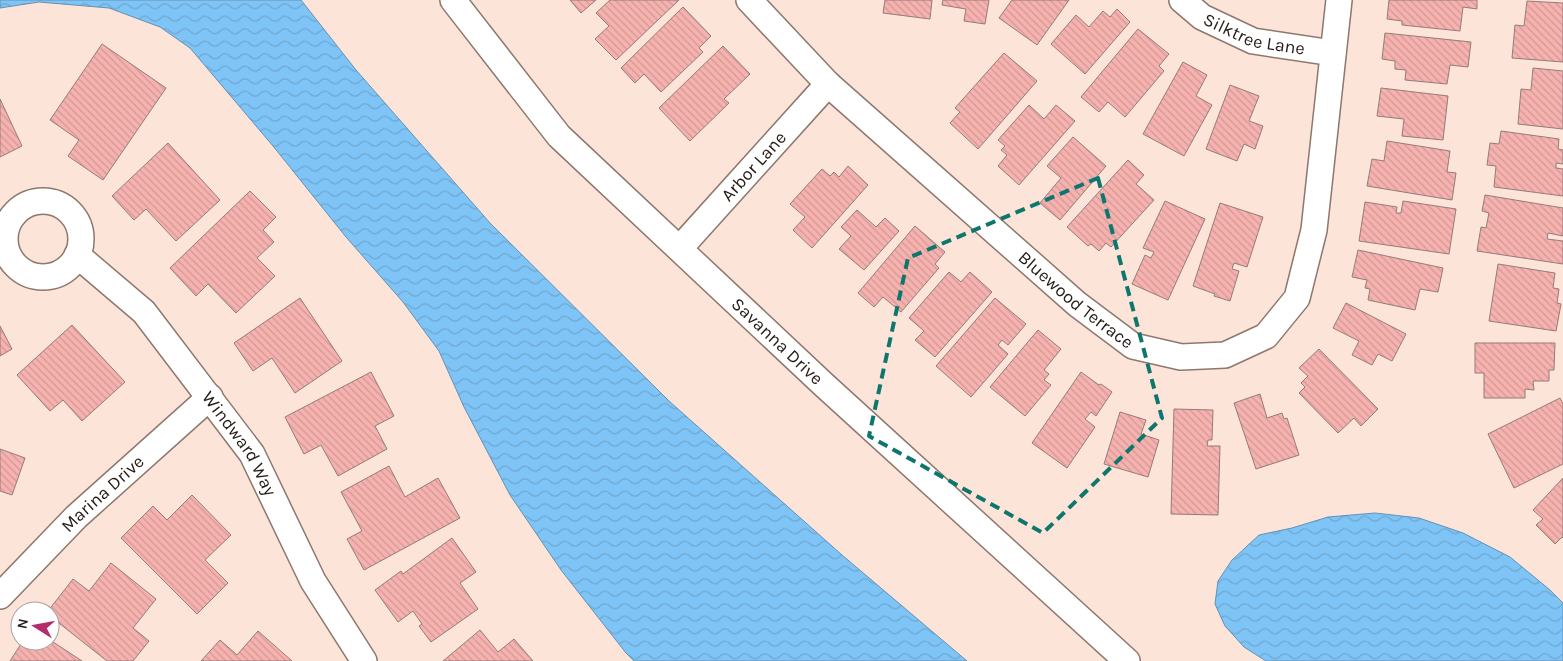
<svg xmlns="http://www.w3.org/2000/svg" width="1563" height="661" font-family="Karla,sans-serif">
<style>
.water{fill:url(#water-waves);stroke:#6391b3}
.building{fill:url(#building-back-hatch);stroke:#947b79}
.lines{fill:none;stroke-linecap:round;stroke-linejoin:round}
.street-casing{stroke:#8d786d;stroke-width:28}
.street{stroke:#fff;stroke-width:25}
.marked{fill:none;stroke:#0f766e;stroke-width:4;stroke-dasharray:10 6;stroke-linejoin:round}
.labels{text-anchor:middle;stroke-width:4;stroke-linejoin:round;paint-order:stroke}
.street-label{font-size:18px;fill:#231b17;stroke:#fff}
</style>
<defs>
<pattern id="water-waves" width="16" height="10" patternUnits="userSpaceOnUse" patternTransform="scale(1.25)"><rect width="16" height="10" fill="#7fc4f6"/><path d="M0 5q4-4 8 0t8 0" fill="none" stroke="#6da8d2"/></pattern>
<pattern id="building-back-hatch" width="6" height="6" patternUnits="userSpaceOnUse" patternTransform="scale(1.25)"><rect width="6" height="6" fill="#f6b2af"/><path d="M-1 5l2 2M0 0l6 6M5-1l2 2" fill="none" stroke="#d39896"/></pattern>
</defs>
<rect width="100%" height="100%" fill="#fce4d9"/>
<g class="water">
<path d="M 0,0 L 301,0 L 356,70 L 490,223 L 669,401 L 842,555 L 967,661 L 634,661 L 626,653 L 561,570 L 510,495 L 464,407 L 439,351 L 403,302 L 346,237 L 273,146 L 190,48 L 160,27 L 109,8 L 39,2 L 0,8 Z"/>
<path d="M 1375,513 L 1419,518 L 1463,533 L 1510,557 L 1550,590 L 1563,603 L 1563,661 L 1266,661 L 1244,647 L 1225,626 L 1215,604 L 1218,581 L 1232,560 L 1259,535 L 1292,528 L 1328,517 Z"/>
</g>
<g class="building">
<path d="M 570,0 L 596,0 L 581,13 Z"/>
<path d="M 610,0 L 679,0 L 616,60 L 595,39 L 609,26 L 596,13 Z"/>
<path d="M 885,0 L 932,0 L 930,19 L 883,13 Z"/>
<path d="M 943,0 L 989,0 L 985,24 L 964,21 L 966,9 L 942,5 Z"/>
<path d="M 1012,0 L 1069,0 L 1037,45 L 999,18 Z"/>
<path d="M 1389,0 L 1477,0 L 1477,9 L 1463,7 L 1460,31 L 1402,25 L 1402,21 L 1387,19 Z"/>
<path d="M 1527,1 L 1563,3 L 1563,62 L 1512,58 L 1515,25 L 1524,26 Z"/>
<path d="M 683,7 L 711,36 L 699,48 L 703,52 L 661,92 L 644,74 L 635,83 L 621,68 Z"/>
<path d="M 1117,9 L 1130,22 L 1085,74 L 1051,44 L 1076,15 L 1089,27 L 1103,11 L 1110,17 Z"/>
<path d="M 1138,29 L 1169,54 L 1159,66 L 1164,71 L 1125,117 L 1108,102 L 1099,112 L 1081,97 Z"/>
<path d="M 1385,33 L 1471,42 L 1468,67 L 1450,65 L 1447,84 L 1405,80 L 1406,70 L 1395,69 L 1395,61 L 1382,59 Z"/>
<path d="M 102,44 L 166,88 L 103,180 L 68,156 L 79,140 L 50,120 Z"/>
<path d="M 723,46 L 750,74 L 724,99 L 729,103 L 690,141 L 659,108 Z"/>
<path d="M 1004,53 L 1037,81 L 978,149 L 950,123 L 960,112 L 955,108 Z"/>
<path d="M 1183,62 L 1207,75 L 1196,96 L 1212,105 L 1184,156 L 1143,134 Z"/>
<path d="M 1533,68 L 1563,71 L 1563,129 L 1518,124 L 1521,89 L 1531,90 Z"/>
<path d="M 1230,85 L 1259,96 L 1249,121 L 1263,126 L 1255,149 L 1244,144 L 1237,161 L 1206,149 Z"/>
<path d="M 1381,88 L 1448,96 L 1443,140 L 1402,136 L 1404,119 L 1377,116 Z"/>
<path d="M 0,99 L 22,146 L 0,157 Z"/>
<path d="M 1029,105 L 1044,119 L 1056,105 L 1075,121 L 1019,185 L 998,166 L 1007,155 L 1001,150 L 1005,146 L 998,140 Z"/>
<path d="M 1501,131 L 1559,139 L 1558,149 L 1563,150 L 1563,164 L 1556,163 L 1556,168 L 1563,169 L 1563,196 L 1494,187 L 1496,166 L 1487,165 L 1490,143 L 1499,144 Z"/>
<path d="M 1073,137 L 1106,166 L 1060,220 L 1040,203 L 1061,178 L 1047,166 Z"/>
<path d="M 1387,141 L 1450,151 L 1447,172 L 1456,173 L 1452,200 L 1367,186 L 1372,159 L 1384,161 Z"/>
<path d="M 168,143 L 220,200 L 176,241 L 146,209 L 134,220 L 112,196 Z"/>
<path d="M 1128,160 L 1144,175 L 1136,184 L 1154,200 L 1111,247 L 1106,243 L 1099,251 L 1091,244 L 1088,246 L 1067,227 Z"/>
<path d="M 848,166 L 868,185 L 812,248 L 793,230 L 805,217 L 790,204 L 822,169 L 830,176 L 834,172 L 839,177 Z"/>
<path d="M 250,191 L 276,217 L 263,230 L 274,242 L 257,258 L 275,276 L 236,313 L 208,284 L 196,296 L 170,268 Z"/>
<path d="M 1485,195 L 1563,208 L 1563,236 L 1548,233 L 1547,239 L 1563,241 L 1563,264 L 1477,251 L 1481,227 L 1486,228 L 1489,213 L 1482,211 Z"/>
<path d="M 1165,201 L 1205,219 L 1168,300 L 1132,284 L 1145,255 L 1151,258 L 1154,252 L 1143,248 Z"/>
<path d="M 1403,201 L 1456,209 L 1449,254 L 1359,241 L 1365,202 L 1397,207 L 1396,213 L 1401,213 Z"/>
<path d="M 1220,203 L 1263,217 L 1247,267 L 1234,263 L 1232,269 L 1239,271 L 1230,301 L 1214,296 L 1215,294 L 1193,286 Z"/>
<path d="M 857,210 L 876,227 L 885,218 L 899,231 L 864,270 L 839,249 L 851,236 L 841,227 Z"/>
<path d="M 915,226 L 945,252 L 935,264 L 939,268 L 901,312 L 883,297 L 874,307 L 858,293 Z"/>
<path d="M 1358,250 L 1443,268 L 1438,292 L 1420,289 L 1415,310 L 1368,300 L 1370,289 L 1365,288 L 1367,280 L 1352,277 Z"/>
<path d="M 1498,264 L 1555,273 L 1553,288 L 1559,289 L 1557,303 L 1561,304 L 1556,331 L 1489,321 Z"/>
<path d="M 949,272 L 961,282 L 970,272 L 992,292 L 935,357 L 915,340 L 924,331 L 909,318 Z"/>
<path d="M 300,298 L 342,361 L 295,393 L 272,358 L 253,371 L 234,343 Z"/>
<path d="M 995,298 L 1026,324 L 1008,345 L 1002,340 L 998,345 L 1008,354 L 971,397 L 936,366 Z"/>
<path d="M 1346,303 L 1406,334 L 1392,361 L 1378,354 L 1372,365 L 1352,355 L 1359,341 L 1333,328 Z"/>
<path d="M 72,325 L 125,382 L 82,421 L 63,400 L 50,411 L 17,375 Z"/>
<path d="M 0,326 L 12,349 L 0,356 Z"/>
<path d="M 1038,330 L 1061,349 L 1044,370 L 1049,374 L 1044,380 L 1051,385 L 1025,416 L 990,387 Z"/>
<path d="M 1475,343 L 1555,343 L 1554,370 L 1549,370 L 1549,381 L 1533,381 L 1534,390 L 1525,389 L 1525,398 L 1484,398 L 1484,373 L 1475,373 Z"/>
<path d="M 1319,349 L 1378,409 L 1361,426 L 1354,418 L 1338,433 L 1299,393 L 1305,387 L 1301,383 L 1308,376 L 1299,368 Z"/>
<path d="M 371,372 L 394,416 L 375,426 L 387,449 L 338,476 L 321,445 L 304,454 L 285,417 Z"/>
<path d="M 1081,372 L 1099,385 L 1101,384 L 1112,392 L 1096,416 L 1091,412 L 1085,419 L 1095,427 L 1067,468 L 1032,443 Z"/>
<path d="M 1260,394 L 1267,418 L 1282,413 L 1284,419 L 1287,418 L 1299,455 L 1256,469 L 1234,403 Z"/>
<path d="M 1560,398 L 1563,404 L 1563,464 L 1514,488 L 1488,434 Z"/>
<path d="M 1174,409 L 1213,410 L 1212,440 L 1208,440 L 1207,446 L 1220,446 L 1218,515 L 1171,514 Z"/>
<path d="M 1120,412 L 1146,420 L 1141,434 L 1159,440 L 1148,477 L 1104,464 Z"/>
<path d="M 0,449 L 25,458 L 12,495 L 0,491 Z"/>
<path d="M 389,466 L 405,497 L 438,478 L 460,518 L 364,570 L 347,539 L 362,531 L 341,492 Z"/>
<path d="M 1563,478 L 1563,538 L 1562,537 L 1555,544 L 1536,525 L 1543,519 L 1533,510 Z"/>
<path d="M 192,495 L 231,535 L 205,560 L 228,583 L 197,614 L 121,538 L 153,506 L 167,520 Z"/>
<path d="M 452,538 L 476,572 L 460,583 L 478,609 L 431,642 L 419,626 L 422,624 L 413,611 L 398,622 L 375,590 L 401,571 L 403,574 Z"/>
<path d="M 111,563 L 156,599 L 133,628 L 149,641 L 133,661 L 107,661 L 50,616 L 50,611 L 48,611 L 73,579 L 89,591 Z"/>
<path d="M 480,630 L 498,652 L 514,639 L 533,661 L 443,661 Z"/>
<path d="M 258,631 L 292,661 L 201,661 L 220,640 L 237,655 Z"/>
<path d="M 50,640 L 82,661 L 10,661 L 23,641 Z"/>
</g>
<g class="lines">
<defs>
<g id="street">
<path id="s1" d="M 453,0 L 559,136 L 823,384 L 1127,661"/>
<path id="s2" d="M 749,0 L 828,84 L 1077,304 L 1133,346 L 1181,357 L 1225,355 L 1266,336 L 1297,298 L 1314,230 L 1339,0"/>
<path id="s3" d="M 1182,0 L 1202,17 L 1253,41 L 1333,53"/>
<circle cx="43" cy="239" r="38"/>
<path id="s4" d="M 680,248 L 828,84"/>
<path id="s5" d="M 77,255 L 144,312 L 252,454 L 313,581 L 364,661"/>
<path id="s6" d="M 0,596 L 76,517 L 210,397"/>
</g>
</defs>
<use href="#street" class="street-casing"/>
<use href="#street" class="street"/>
</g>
<path class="marked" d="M 1098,178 L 1162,418 L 1043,533 L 869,436 L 908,258 Z"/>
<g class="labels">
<g class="street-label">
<text dy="6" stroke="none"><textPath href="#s3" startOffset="82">Silktree Lane</textPath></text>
<text dy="6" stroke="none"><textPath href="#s4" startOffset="110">Arbor Lane</textPath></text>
<text dy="6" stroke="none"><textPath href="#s2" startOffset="444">Bluewood Terrace</textPath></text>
<text dy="6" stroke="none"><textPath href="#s1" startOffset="472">Savanna Drive</textPath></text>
<text dy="6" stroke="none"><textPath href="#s5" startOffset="251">Windward Way</textPath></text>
<text dy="6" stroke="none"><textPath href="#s6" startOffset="145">Marina Drive</textPath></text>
</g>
</g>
<g transform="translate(35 626) rotate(281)"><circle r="24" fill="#ffffff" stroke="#a7a4a2"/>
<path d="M0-4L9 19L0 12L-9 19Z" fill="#b42c6c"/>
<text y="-8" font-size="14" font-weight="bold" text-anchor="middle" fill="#231b17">N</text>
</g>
</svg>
